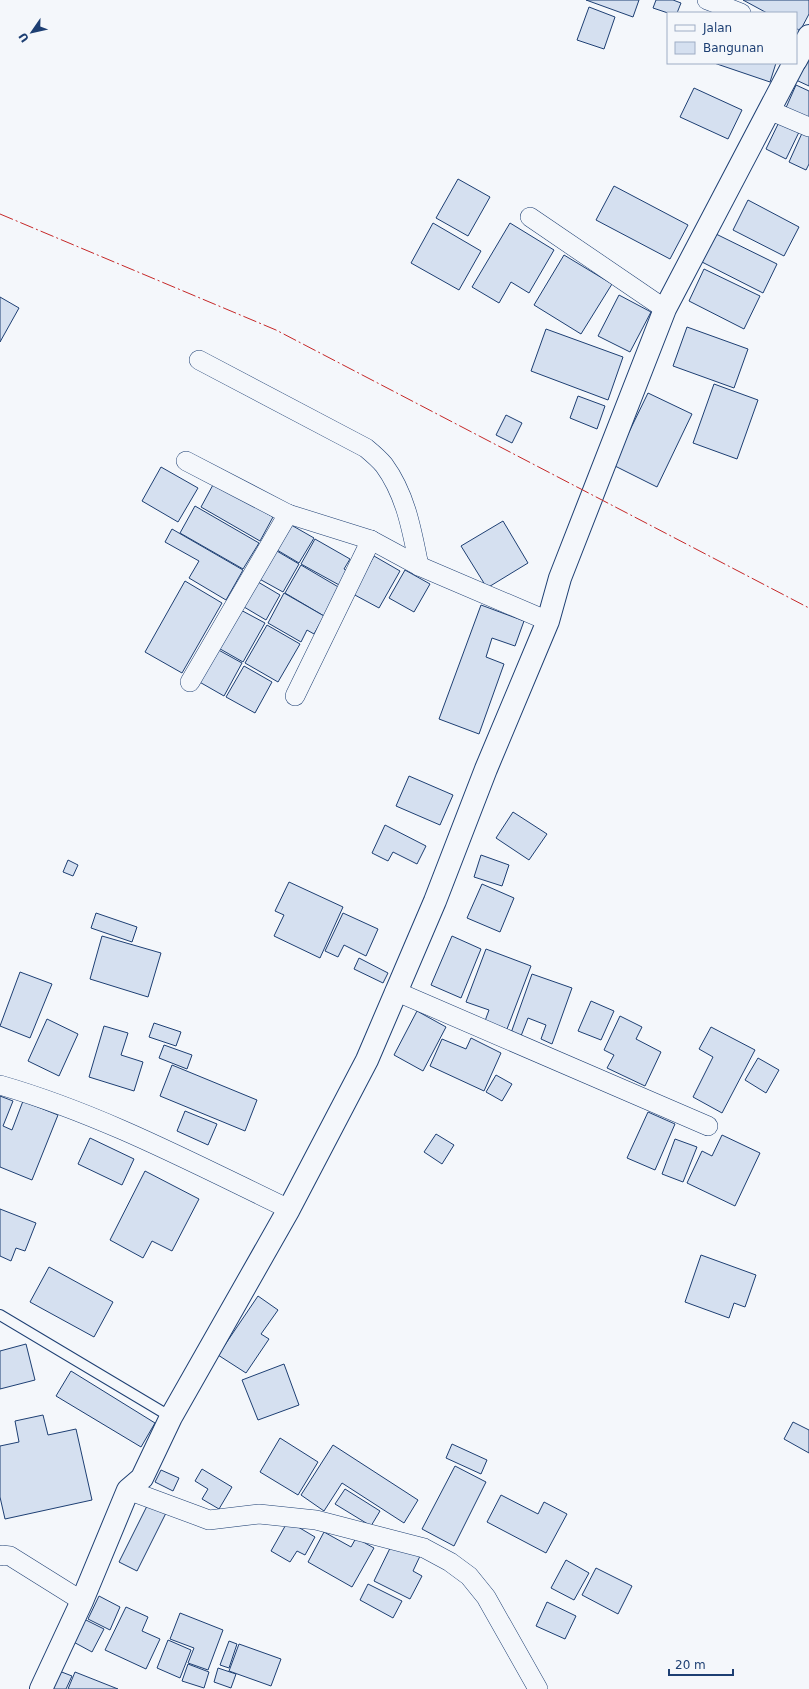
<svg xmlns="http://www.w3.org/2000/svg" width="809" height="1689" font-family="'DejaVu Sans',sans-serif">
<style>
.building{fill:#d5e0f0;stroke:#1d3f73}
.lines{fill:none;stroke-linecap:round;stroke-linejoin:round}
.service-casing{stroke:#1d3f73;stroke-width:12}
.minor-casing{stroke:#1d3f73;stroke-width:20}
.tertiary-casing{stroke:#1d3f73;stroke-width:24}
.service{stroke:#f4f7fb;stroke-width:10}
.minor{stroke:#f4f7fb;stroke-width:19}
.tertiary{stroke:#f4f7fb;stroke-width:22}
.power{stroke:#c62828;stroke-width:1;stroke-dasharray:14 3 2 3;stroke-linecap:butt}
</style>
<rect width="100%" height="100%" fill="#f4f7fb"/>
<g class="building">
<path d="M 586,0 L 639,0 L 633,17 Z"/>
<path d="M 656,0 L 673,0 L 681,3 L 677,13 L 668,13 L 653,8 Z"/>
<path d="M 743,0 L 809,0 L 809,14 L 800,31 L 796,28 L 796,13 L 767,13 Z"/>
<path d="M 589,7 L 615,17 L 604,49 L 577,40 Z"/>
<path d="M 809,50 L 809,86 L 796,80 Z"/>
<path d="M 714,63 L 776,63 L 770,82 Z"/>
<path d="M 796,85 L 809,91 L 809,120 L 785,110 Z"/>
<path d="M 694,88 L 742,110 L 728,139 L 680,117 Z"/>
<path d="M 780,120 L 800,130 L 786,159 L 766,149 Z"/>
<path d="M 803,131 L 809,134 L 809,164 L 806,170 L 789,162 Z"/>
<path d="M 458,179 L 490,197 L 468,236 L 436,218 Z"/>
<path d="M 614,186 L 688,225 L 670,259 L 596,220 Z"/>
<path d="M 748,200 L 799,227 L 784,256 L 733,230 Z"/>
<path d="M 433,223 L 481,251 L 459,290 L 411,263 Z"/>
<path d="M 510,223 L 554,250 L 529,293 L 511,282 L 499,303 L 472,287 Z"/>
<path d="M 716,234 L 777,264 L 763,293 L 702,262 Z"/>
<path d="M 564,255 L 612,284 L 581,334 L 534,305 Z"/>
<path d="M 704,269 L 760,296 L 744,329 L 689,301 Z"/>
<path d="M 619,295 L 651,312 L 630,352 L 598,336 Z"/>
<path d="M 0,297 L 19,308 L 0,342 Z"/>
<path d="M 687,327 L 748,349 L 734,388 L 673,366 Z"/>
<path d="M 546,329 L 623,357 L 608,400 L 531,371 Z"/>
<path d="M 714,384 L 758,400 L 737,459 L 693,443 Z"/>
<path d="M 648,393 L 692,414 L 657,487 L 613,465 Z"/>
<path d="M 578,396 L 605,406 L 597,429 L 570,418 Z"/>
<path d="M 506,415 L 522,423 L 512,443 L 496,435 Z"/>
<path d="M 161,467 L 198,488 L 178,522 L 142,501 Z"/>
<path d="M 214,483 L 273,517 L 260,541 L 201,507 Z"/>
<path d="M 195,506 L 259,543 L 243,569 L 180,533 Z"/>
<path d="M 503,521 L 528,563 L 487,588 L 461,546 Z"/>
<path d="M 286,522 L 314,538 L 299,563 L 272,547 Z"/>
<path d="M 172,529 L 243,570 L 226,600 L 189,578 L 199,561 L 165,542 Z"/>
<path d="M 315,539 L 350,559 L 344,569 L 349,572 L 341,586 L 301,564 Z"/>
<path d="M 270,547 L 299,564 L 283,592 L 254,576 Z"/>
<path d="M 374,556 L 400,571 L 379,608 L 353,594 Z"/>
<path d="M 301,565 L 340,588 L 324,616 L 285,593 Z"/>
<path d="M 405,570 L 430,584 L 414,612 L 389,598 Z"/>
<path d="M 253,579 L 280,595 L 266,620 L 239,604 Z"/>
<path d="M 185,581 L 222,603 L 182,673 L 145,652 Z"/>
<path d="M 284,593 L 324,616 L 314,634 L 307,630 L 301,642 L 268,623 Z"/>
<path d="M 481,605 L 524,621 L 515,646 L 492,638 L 486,657 L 504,664 L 479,734 L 439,719 Z"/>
<path d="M 237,608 L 265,623 L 243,662 L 215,646 Z"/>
<path d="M 267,625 L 300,644 L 278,682 L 245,663 Z"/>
<path d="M 215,648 L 242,663 L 224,696 L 196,680 Z"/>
<path d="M 244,666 L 272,682 L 255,713 L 226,697 Z"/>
<path d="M 409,776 L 453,795 L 440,825 L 396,806 Z"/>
<path d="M 513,812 L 547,834 L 529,860 L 496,838 Z"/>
<path d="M 385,825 L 426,846 L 417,864 L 393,852 L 388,861 L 372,853 Z"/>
<path d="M 481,855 L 509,865 L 502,886 L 474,877 Z"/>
<path d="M 68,860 L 78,865 L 73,876 L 63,872 Z"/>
<path d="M 289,882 L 343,907 L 320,958 L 274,936 L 284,915 L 275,911 Z"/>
<path d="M 482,884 L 514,898 L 500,932 L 467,918 Z"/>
<path d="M 96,913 L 137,927 L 132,942 L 91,928 Z"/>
<path d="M 343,913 L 378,929 L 366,956 L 344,945 L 338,957 L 325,951 Z"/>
<path d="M 102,936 L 161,953 L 148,997 L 90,979 Z"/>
<path d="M 452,936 L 481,949 L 461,998 L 431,985 Z"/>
<path d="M 486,949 L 531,966 L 507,1029 L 485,1021 L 489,1010 L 466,1002 Z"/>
<path d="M 359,958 L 388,973 L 383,983 L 354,969 Z"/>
<path d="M 20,972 L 52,984 L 30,1038 L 0,1026 Z"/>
<path d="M 532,974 L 572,988 L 552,1044 L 541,1039 L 546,1025 L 528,1018 L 521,1036 L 511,1033 Z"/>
<path d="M 591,1001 L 614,1011 L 601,1040 L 578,1031 Z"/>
<path d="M 417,1011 L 446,1027 L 423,1071 L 394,1055 Z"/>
<path d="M 620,1016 L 642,1027 L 636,1039 L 661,1052 L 645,1086 L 607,1068 L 614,1055 L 604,1050 Z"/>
<path d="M 47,1019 L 78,1034 L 59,1076 L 28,1061 Z"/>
<path d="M 154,1023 L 181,1032 L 176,1046 L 149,1037 Z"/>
<path d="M 104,1026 L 128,1033 L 121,1055 L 143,1062 L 134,1091 L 89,1077 Z"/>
<path d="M 711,1027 L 755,1050 L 722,1113 L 693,1097 L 713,1057 L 699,1049 Z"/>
<path d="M 471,1038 L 501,1053 L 484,1091 L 430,1066 L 442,1039 L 466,1049 Z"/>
<path d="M 164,1045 L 192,1055 L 187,1069 L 159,1058 Z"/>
<path d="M 758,1058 L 779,1070 L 766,1093 L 745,1080 Z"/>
<path d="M 172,1065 L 257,1100 L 245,1131 L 160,1096 Z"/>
<path d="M 496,1075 L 512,1084 L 502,1101 L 486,1092 Z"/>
<path d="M 0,1096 L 13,1101 L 3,1126 L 12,1130 L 23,1101 L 58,1115 L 32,1180 L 0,1167 Z"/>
<path d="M 185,1111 L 217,1124 L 208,1145 L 177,1131 Z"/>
<path d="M 648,1112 L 675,1124 L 655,1170 L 627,1158 Z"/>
<path d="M 436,1134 L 454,1145 L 442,1164 L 424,1152 Z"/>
<path d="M 722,1135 L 760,1153 L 735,1206 L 687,1183 L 702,1151 L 712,1156 Z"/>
<path d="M 90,1138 L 134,1159 L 122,1185 L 78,1164 Z"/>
<path d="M 675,1139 L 697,1147 L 683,1182 L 662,1174 Z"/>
<path d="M 145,1171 L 199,1199 L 172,1251 L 152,1241 L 143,1258 L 110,1240 Z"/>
<path d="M 0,1209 L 36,1223 L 25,1251 L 16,1248 L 11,1261 L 0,1256 Z"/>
<path d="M 701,1255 L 756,1275 L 745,1307 L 734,1303 L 729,1318 L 685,1302 Z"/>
<path d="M 49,1267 L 113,1302 L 94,1337 L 30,1302 Z"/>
<path d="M 258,1296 L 278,1310 L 261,1334 L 269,1339 L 246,1373 L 218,1355 Z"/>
<path d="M 26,1344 L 35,1380 L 0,1389 L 0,1351 Z"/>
<path d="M 284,1364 L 299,1405 L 258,1420 L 242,1380 Z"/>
<path d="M 71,1371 L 155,1423 L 141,1447 L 56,1396 Z"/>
<path d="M 43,1415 L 48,1435 L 76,1429 L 92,1500 L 5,1519 L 0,1497 L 0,1446 L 19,1442 L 15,1421 Z"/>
<path d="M 793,1422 L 809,1430 L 809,1453 L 784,1439 Z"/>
<path d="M 280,1438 L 318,1462 L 298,1495 L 260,1472 Z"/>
<path d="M 452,1444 L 487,1460 L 481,1474 L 446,1458 Z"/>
<path d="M 333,1445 L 418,1500 L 404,1523 L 342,1483 L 324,1511 L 301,1495 Z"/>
<path d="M 455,1466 L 486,1482 L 454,1546 L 422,1529 Z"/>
<path d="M 202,1469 L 232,1487 L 219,1509 L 202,1499 L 208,1489 L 195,1481 Z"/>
<path d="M 161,1470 L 179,1478 L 173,1491 L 155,1482 Z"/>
<path d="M 345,1489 L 380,1511 L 371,1526 L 335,1504 Z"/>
<path d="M 501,1495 L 538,1514 L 544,1502 L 567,1514 L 546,1553 L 487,1522 Z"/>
<path d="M 150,1500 L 168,1509 L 137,1571 L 119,1562 Z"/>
<path d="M 288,1521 L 315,1537 L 305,1555 L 297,1551 L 290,1562 L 271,1551 Z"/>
<path d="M 324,1532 L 351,1547 L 356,1538 L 374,1548 L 352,1587 L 308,1562 Z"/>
<path d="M 393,1542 L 420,1556 L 413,1571 L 422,1576 L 410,1599 L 374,1581 Z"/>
<path d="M 566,1560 L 589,1573 L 574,1600 L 551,1588 Z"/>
<path d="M 596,1568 L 632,1586 L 618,1614 L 582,1595 Z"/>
<path d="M 368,1584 L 402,1601 L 393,1618 L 360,1600 Z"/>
<path d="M 99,1596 L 120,1607 L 110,1630 L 88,1619 Z"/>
<path d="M 547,1602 L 576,1616 L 565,1639 L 536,1626 Z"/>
<path d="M 126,1607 L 148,1617 L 142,1631 L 160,1639 L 146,1669 L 105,1650 Z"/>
<path d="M 180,1613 L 223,1630 L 208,1670 L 188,1663 L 194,1648 L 170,1639 Z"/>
<path d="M 80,1617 L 104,1629 L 92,1652 L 68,1639 Z"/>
<path d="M 168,1640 L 191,1650 L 180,1678 L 157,1668 Z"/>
<path d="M 229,1641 L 237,1644 L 229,1668 L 220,1665 Z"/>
<path d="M 239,1644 L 281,1659 L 271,1686 L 229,1671 Z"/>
<path d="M 188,1664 L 209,1672 L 204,1688 L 182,1681 Z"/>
<path d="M 218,1668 L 236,1674 L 231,1688 L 214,1682 Z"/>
<path d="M 54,1669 L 72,1676 L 66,1689 L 46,1689 Z"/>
<path d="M 75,1672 L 118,1689 L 68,1689 Z"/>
</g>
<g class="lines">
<defs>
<path id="service" d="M 0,1315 L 171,1417"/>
<g id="minor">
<path d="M 707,0 L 741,13"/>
<path d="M 769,110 L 809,127"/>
<path d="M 530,217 L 665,309"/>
<path d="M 199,360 L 366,448 C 372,453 379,459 384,465 C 406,495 412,531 419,566"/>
<path d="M 186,461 L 288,514 L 371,540 L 419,566 L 548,621"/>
<path d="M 190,682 L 288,514"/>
<path d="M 295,696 L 371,540"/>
<path d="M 395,991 L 708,1126"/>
<path d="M 0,1085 C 101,1114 195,1164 289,1209"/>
<path d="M 128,1490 L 209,1520 L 259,1514 L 316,1520 L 424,1548 L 450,1562 L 469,1576 L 486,1597 L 538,1689"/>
<path d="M 0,1556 L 2,1555 L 10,1556 L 82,1601"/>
</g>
<g id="tertiary">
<path d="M 796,60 L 809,36"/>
<path d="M 41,1689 L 82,1601 L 128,1490 L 142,1478 L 171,1417 L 289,1209 L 367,1060 L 435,901 L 486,769 L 548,621 L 560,578 L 665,309 L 794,63"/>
</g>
</defs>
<use href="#service" class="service-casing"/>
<use href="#minor" class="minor-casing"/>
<use href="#tertiary" class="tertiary-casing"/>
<use href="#service" class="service"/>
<use href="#minor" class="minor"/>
<use href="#tertiary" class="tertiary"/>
<path class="power" d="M 0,214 L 276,330 L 809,608"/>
</g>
<rect x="667" y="12" width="130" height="52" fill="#f4f7fb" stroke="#9eadc5"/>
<rect x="675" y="25" width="20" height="6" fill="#f4f7fb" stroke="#9eadc5"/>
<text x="703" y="32" font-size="12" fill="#1d3f73">Jalan</text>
<rect x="675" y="42" width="20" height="12" fill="#d5e0f0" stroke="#9eadc5"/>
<text x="703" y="52" font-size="12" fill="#1d3f73">Bangunan</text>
<g transform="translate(32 32) rotate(236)" stroke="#f4f7fb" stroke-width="3" paint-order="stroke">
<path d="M0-3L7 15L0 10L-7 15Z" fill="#1d3f73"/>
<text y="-6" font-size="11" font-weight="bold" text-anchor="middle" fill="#1d3f73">U</text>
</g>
<path d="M669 1669v6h64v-6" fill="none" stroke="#1d3f73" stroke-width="2"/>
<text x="675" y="1669" font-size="12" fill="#1d3f73" stroke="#f4f7fb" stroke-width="3" paint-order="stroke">20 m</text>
</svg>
